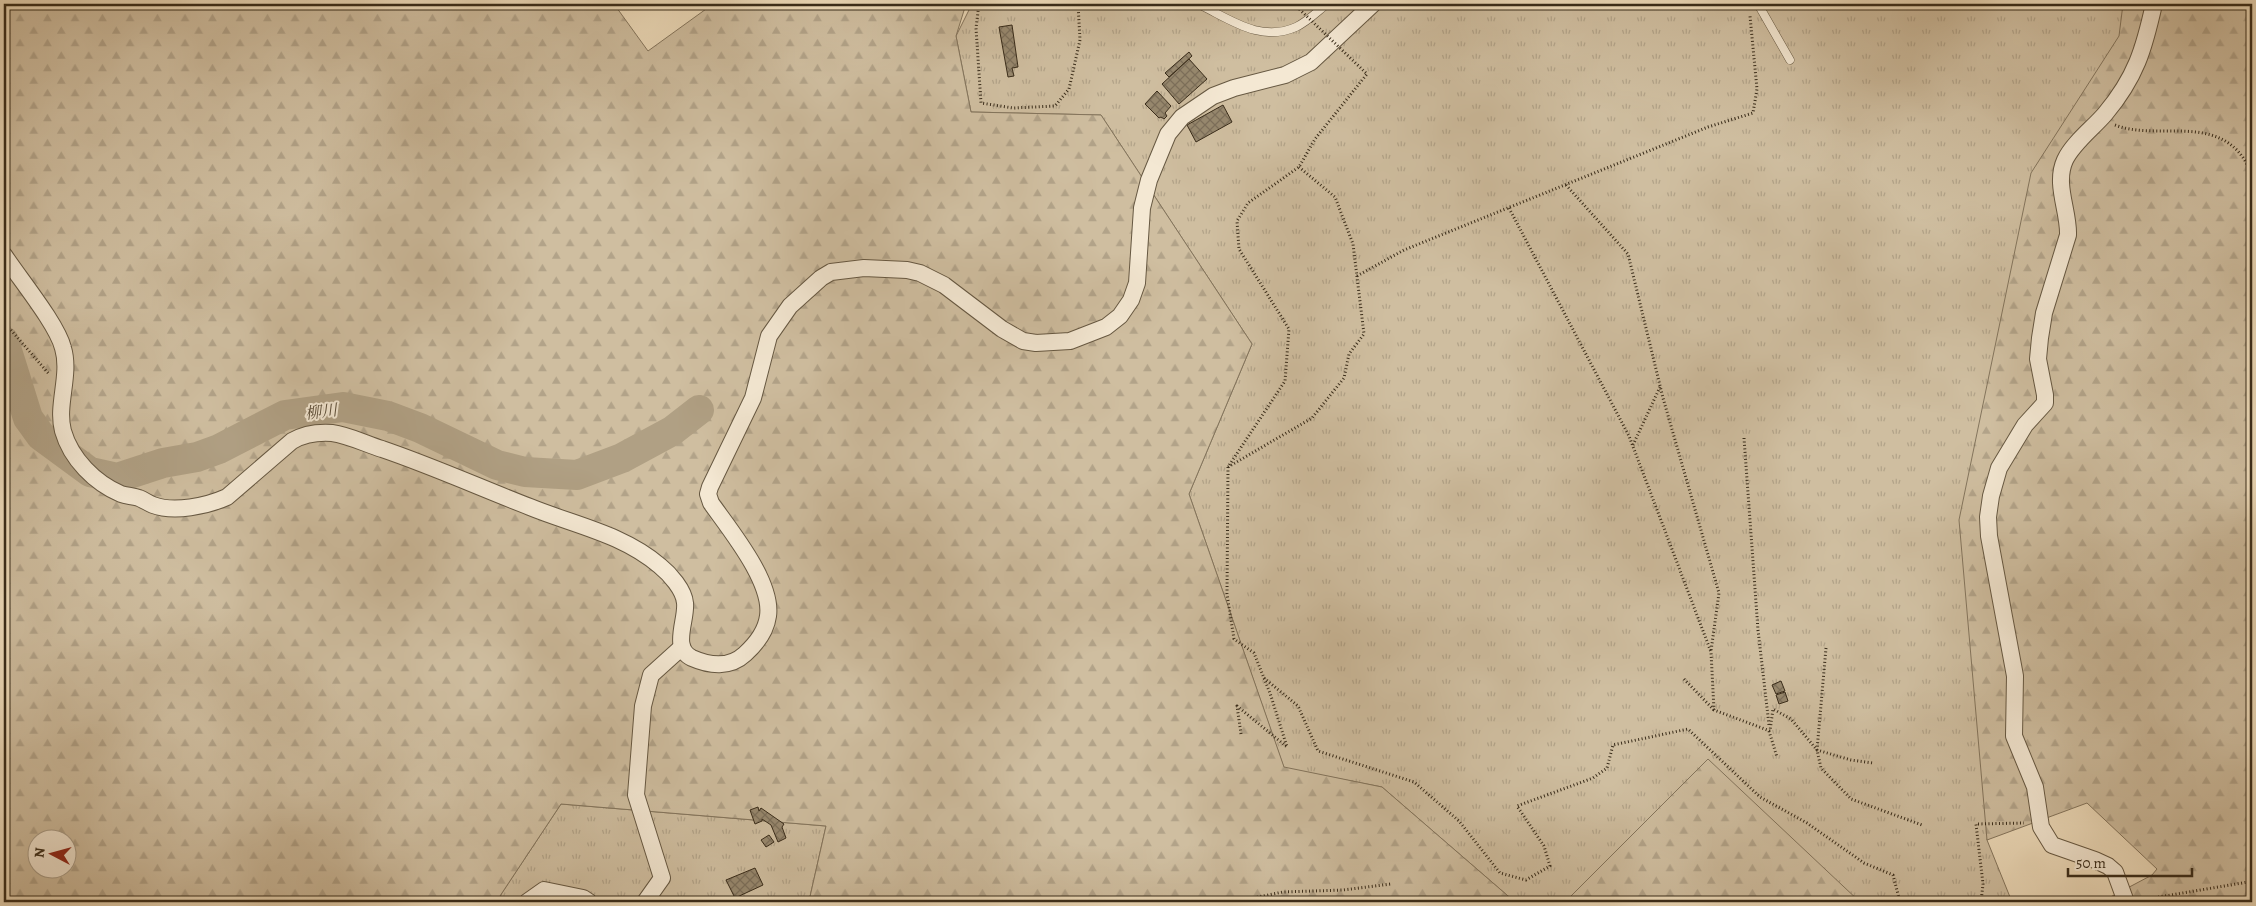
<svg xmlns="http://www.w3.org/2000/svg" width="2256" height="906" font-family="Alegreya,'Noto Serif JP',serif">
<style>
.grass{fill:url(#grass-tufts);stroke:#84755d}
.forest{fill:url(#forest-firs);stroke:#84755d;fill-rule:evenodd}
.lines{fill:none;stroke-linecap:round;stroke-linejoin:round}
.river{stroke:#b0a084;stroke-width:30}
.building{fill:url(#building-cross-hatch);stroke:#392c1a}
.lane-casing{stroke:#665842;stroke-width:9}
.street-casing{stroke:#665842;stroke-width:18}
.path{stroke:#392c1a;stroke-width:3;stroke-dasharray:1 2.5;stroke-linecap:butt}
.lane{stroke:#f4e8d3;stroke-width:8}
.street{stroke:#f4e8d3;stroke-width:16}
.path-bridge{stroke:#392c1a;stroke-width:3;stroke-dasharray:1 2.5;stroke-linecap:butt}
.labels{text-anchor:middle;stroke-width:4;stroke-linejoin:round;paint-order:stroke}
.water-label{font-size:16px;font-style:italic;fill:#5d4f3a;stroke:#f4e8d3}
</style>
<defs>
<pattern id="grass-tufts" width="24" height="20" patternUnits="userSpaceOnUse" patternTransform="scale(1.25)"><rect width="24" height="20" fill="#cfbea0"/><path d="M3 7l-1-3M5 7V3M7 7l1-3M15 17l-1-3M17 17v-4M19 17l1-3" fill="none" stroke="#b2a389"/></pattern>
<pattern id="forest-firs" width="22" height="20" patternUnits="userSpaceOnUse" patternTransform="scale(1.25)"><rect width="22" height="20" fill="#cfbea0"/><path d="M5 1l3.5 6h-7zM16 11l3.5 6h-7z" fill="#b2a389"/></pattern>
<pattern id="building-cross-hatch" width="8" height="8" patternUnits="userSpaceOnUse" patternTransform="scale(1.25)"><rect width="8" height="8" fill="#97886e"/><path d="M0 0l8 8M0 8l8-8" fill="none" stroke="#7c6f5a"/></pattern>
</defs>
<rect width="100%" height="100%" fill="#eedcbb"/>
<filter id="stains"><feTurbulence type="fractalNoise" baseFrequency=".004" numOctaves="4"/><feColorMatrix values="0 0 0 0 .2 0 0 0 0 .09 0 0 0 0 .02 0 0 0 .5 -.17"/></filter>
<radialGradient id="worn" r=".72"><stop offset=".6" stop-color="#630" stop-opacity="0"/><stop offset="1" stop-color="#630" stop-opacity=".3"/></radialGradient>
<g class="grass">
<path d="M 972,4 L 2131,4 L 1987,840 L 2012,902 L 1838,902 L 1708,759 L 1565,902 L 1515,902 L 1382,787 L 1284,768 L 1189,494 L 1252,344 L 1101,115 L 971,112 L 956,36 Z"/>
<path d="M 561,804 L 826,826 L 809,901 L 805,902 L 496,902 Z"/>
</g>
<g class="forest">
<path d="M 4,4 L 614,4 L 648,51 L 713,4 L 966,4 L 956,36 L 971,112 L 1101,115 L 1252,344 L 1189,494 L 1284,767 L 1382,787 L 1515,902 L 805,902 L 809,901 L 826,826 L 561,804 L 496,902 L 4,902 ZM 38,838 L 68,838 L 68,868 L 38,868 Z"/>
<path d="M 2123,4 L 2252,4 L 2252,902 L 2101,902 L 2152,875 L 2157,869 L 2087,803 L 1987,840 L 1959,520 L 2031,173 L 2119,36 Z"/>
<path d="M 1708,759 L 1860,902 L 1565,902 Z"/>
</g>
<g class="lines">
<path class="river" d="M 4,341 L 28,418 L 41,436 L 90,472 L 117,478 L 163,463 L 197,457 L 219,449 L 285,415 L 343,407 L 388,416 L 420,428 L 497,465 L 525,472 L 577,475 L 622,458 L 672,431 L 699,410"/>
</g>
<g class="building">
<path d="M 1012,25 L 1018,67 L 1012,68 L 1014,76 L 1008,77 L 999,27 Z"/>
<path d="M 1189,52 L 1192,56 L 1169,77 L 1165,73 Z"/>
<path d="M 1189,59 L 1207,79 L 1179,104 L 1162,84 Z"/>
<path d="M 1157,91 L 1171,106 L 1165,113 L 1167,116 L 1164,119 L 1161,117 L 1159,118 L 1145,104 Z"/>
<path d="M 1223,105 L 1232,122 L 1196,142 L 1187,125 Z"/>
<path d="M 1781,681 L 1785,691 L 1776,694 L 1772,685 Z"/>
<path d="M 1785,692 L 1788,701 L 1779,704 L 1776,695 Z"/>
<path d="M 758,807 L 759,811 L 761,808 L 784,824 L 782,827 L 786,838 L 778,842 L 771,825 L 762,819 L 762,821 L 755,824 L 750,810 Z"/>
<path d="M 769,835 L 774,842 L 766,847 L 761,840 Z"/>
<path d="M 755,868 L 763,885 L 735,898 L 726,880 Z"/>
</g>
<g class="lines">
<defs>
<g id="lane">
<path d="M 1198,4 C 1230,19 1260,43 1296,27 C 1307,22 1318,11 1327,4"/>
<path d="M 1758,4 L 1790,60"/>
</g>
<g id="street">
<path d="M 4,255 C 19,278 57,324 63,348 C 71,375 56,405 63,431 C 71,459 95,483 121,494 C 127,496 133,496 139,498 C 144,500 148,503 153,505 C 174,513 207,506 227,497 L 292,441 C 304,434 317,432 332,433 C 348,435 366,444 382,449 C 432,466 481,488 530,507 C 574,525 623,534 660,566 C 670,574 684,590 685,603 C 687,620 671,648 692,658 C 710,666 730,668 745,654 C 756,644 766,631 768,616 C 773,582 730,530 711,503 L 708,494 L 710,487 L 753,398 L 769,336 L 790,306 L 821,278 L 831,272 L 864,268 L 907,270 L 920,273 L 944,285 L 1002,329 L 1023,341 L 1036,343 L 1070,341 L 1106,327 L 1120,316 L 1131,300 L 1137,283 L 1142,208 L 1149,180 L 1168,134 L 1182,117 L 1213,96 L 1234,88 L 1285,75 L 1311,62 L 1373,4"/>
<path d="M 527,902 L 544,890 L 583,898 L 589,902"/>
<path d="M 645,902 L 662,878 L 636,795 L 643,706 L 651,675 L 682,647"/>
<path d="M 2126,902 L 2115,872 L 2108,866 L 2095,860 L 2052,845 L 2041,827 L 2035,787 L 2014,736 L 2015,676 L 1989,536 L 1988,517 L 1991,496 L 1999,468 L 2025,425 L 2045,403 L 2045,395 L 2038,359 L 2040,338 L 2044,313 L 2068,235 C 2069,211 2054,184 2065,160 C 2073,143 2093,128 2105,114 C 2136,77 2144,49 2154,4"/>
</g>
</defs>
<use href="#lane" class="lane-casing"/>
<use href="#street" class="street-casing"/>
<g class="path">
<path d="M 979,4 L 976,28 L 981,103 L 1013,108 L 1055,106 L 1069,89 L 1080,40 L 1078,4"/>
<path d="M 2115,125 C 2155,141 2214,114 2244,159 C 2248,165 2250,174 2252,181"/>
<path d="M 1566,185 L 1628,254 L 1663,398 L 1719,593 L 1711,651"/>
<path d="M 1509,208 L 1629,436 L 1711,652 L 1714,710 L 1770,731 L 1773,709 L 1791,719 L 1817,750 L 1851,760 L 1873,763"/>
<path d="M 2252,245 L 2248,282 L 2252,286"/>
<path d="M 1357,276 L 1404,250 L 1708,127 L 1753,113 L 1757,89 L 1750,16"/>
<path d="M 4,322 L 49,374"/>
<path d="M 1744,438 L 1758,630 L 1769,725"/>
<path d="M 1633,445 L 1660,387"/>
<path d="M 1228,467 L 1312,418 L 1344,378 L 1349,354 L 1364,334 L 1353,244 L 1335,197 L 1299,167"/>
<path d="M 1826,648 L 1817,750 L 1821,768 L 1851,799 L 1922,825"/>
<path d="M 1264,678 L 1298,706 L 1318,751 L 1414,782 L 1459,821 L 1500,873 L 1526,880 L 1550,866 L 1544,846 L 1517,806 L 1593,778 L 1607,768 L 1613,745 L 1688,729 L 1760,797 L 1807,823 L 1864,863 L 1893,875 L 1900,902"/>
<path d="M 1684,679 L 1714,710"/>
<path d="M 1769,731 L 1777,757"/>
<path d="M 2141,900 L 2248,882"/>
<path d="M 1233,902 L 1283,892 L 1343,890 L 1391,884"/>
<path d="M 1981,902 L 1983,884 L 1976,824 L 2024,823"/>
</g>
<use href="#lane" class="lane"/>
<use href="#street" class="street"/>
<path class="path-bridge" d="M 1241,734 L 1237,706 L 1287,747 L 1270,693 L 1254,653 L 1234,639 L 1227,594 L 1228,467 L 1285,381 L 1289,329 L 1239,249 L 1237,221 L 1248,203 L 1299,167 L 1315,139 L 1367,74 L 1294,4"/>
</g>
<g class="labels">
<g class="water-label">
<text transform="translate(321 411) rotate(-7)" y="6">柳川</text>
</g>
</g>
<rect width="2256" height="906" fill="none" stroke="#eedcbb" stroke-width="20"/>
<rect x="5" y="5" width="2246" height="896" fill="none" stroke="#392c1a" stroke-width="2.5"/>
<rect x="10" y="10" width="2236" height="886" fill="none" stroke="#392c1a"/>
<g transform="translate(52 854) rotate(276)"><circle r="24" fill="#f4e8d3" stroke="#a99d89"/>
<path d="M0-4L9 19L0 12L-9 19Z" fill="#8f2418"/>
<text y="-8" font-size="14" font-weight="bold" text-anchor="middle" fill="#392c1a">N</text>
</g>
<path d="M2068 868v8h124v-8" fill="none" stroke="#392c1a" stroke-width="2.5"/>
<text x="2076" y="868" font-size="15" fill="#392c1a" stroke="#f4e8d3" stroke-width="4" paint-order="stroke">50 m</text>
<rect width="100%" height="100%" filter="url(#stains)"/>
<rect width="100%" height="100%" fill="url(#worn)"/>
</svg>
